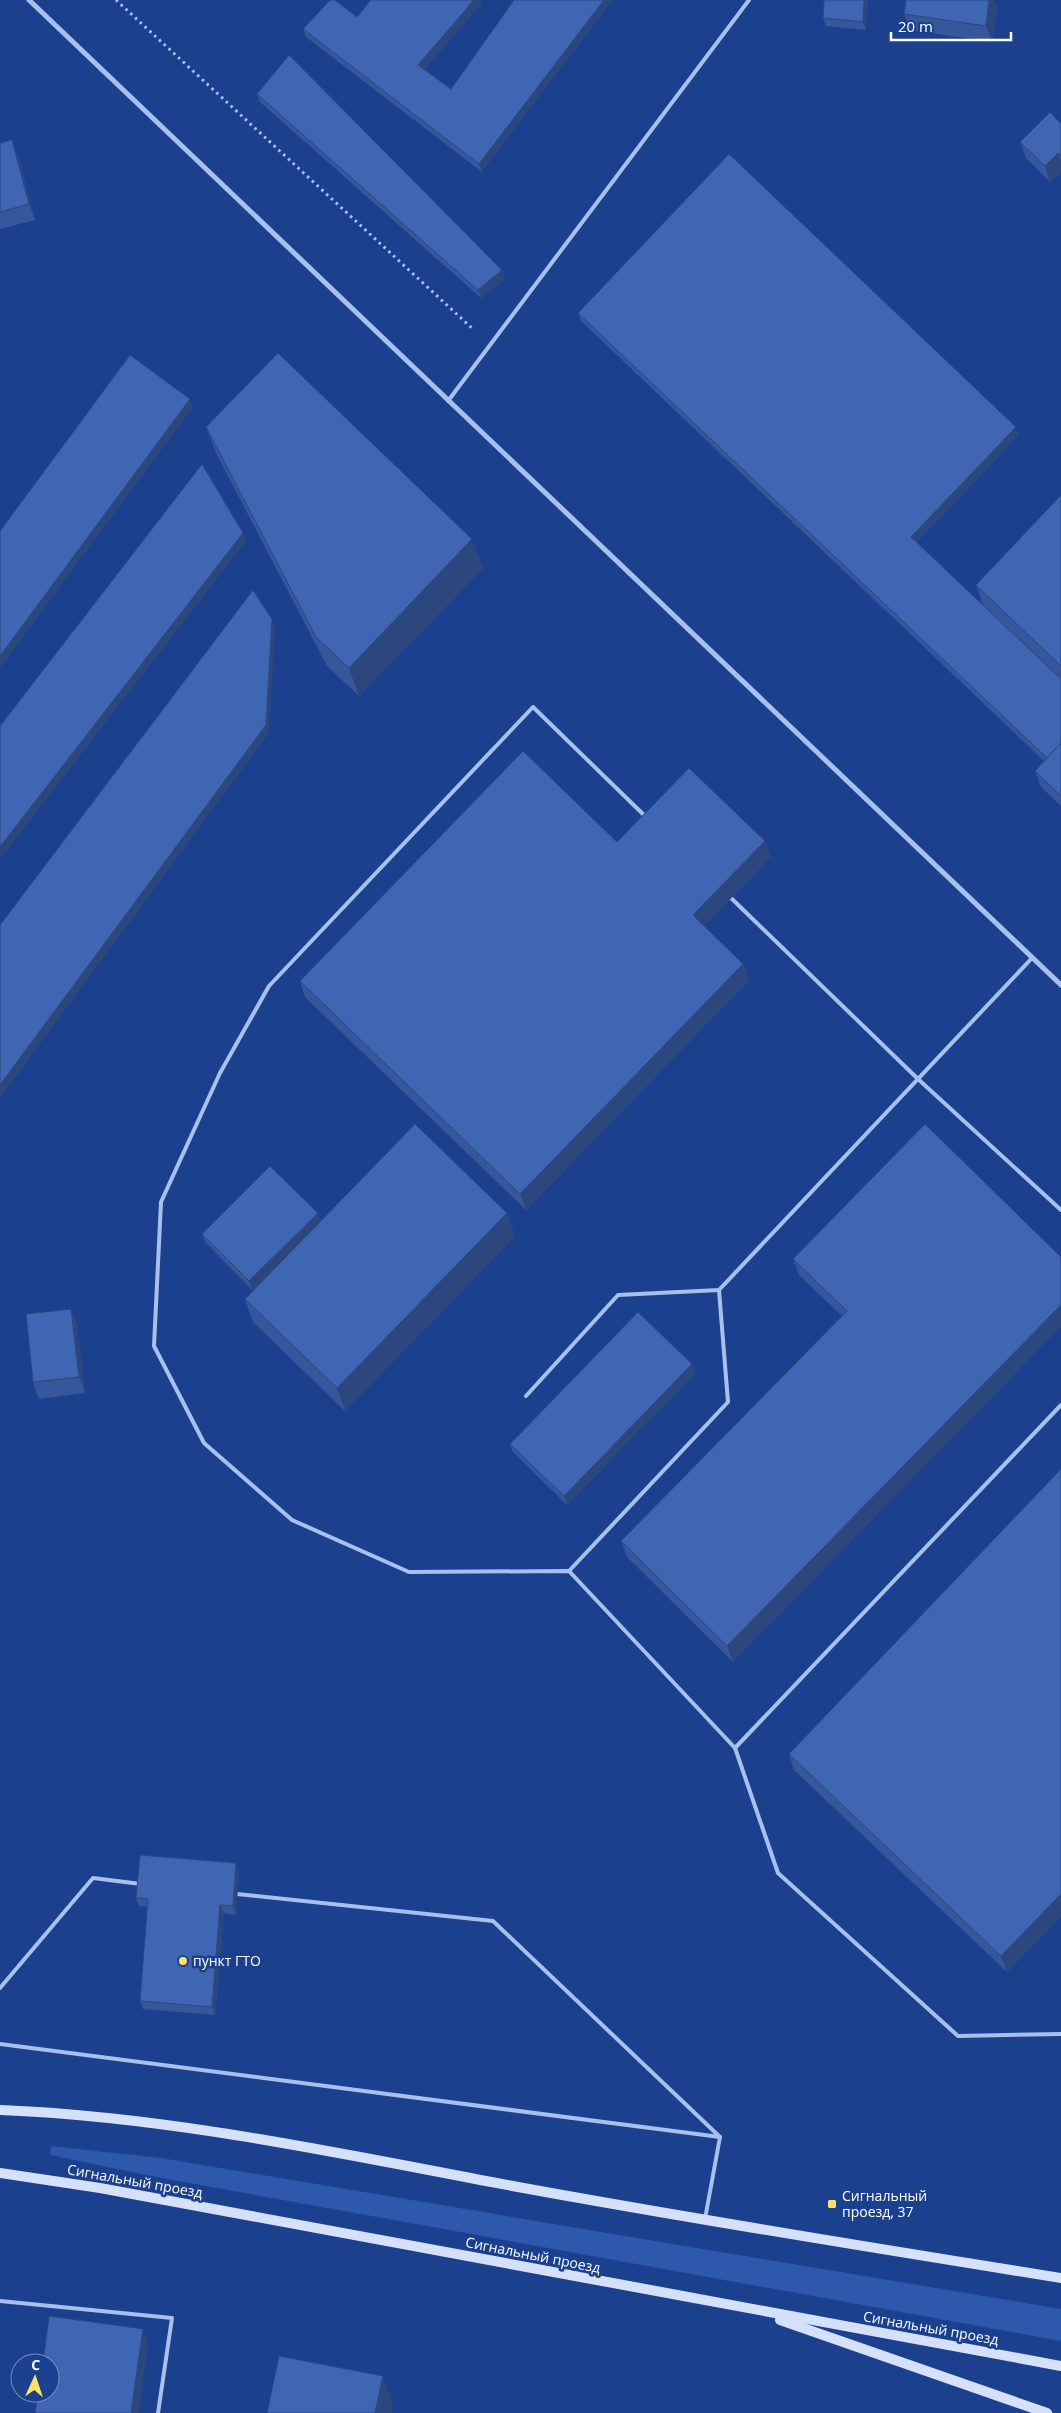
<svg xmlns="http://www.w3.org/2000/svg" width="1061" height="2413" font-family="'Open Sans',sans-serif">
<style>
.green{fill:#2e58ab}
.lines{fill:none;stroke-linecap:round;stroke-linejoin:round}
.path{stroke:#a8c0ed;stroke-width:3;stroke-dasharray:2.5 4;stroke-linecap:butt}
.service{stroke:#a8c0ed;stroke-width:4}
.minor{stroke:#a8c0ed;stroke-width:5}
.secondary{stroke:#d5e0fa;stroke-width:10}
.wall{fill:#36589a}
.shaded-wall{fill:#2c477d}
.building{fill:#3f66b3;stroke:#2c477d}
.poi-dot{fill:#fee365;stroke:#1b408d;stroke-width:2}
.labels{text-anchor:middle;stroke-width:5;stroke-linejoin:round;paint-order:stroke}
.poi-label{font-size:14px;fill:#fff;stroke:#1b408d;text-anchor:start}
.street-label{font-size:14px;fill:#fff;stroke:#1b408d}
</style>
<rect width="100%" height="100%" fill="#1b408d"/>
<path class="green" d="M 51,2146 L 161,2158 L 1061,2309 L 1061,2341 L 151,2176 L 50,2155 Z"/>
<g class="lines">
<path class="path" d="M 116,0 L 474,330"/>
<g class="service">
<path d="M 448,401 L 749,0"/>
<path d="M 646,817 L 533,707 L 269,986 L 220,1073 L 161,1202 L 154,1346 L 204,1443 L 292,1520 L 409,1572 L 569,1571 L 735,1748 L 778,1873 L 958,2036 L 1061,2034"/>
<path d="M 731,898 L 918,1079 L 1061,1210"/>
<path d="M 526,1396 L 618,1295 L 719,1290 L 1032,958"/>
<path d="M 569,1571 L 728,1402 L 719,1290"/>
<path d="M 735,1748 L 1061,1405"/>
<path d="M 237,1894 L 493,1921 L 720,2137 L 705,2219"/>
<path d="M 0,1988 L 93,1878 L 141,1884"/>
<path d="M 0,2044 L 720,2137"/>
<path d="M 0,2301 L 172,2318 L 158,2413"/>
</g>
<path class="minor" d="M 29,0 L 1061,985"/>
<g class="secondary">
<path d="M 0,2110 C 175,2117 346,2155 518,2187 C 698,2220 880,2249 1061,2278"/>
<path d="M 0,2173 L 100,2188 L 1061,2366"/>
<path d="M 780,2320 L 1047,2413"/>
</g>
</g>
<g class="wall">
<path d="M 514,0 L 482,172 L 306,37 L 303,29 L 357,17 L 482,3 L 424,70 L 451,89 Z"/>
<path d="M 868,0 L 866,30 L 826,26 L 823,18 Z"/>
<path d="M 997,7 L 992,42 L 910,30 L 904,14 Z"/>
<path d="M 257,94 L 502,270 L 505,279 L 481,298 L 260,102 Z"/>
<path d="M 1061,124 L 1061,172 L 1050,182 L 1026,158 L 1020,142 Z"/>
<path d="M 12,140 L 18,156 L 35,220 L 0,229 L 0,143 Z"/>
<path d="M 578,313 L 1019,435 L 917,542 L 983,605 L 976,585 L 1061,495 L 1061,806 L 1041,787 L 1035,771 L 1044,761 L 581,321 Z"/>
<path d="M 206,427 L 483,568 L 359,696 L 327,666 L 217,455 Z"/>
<path d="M 617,842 L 771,857 L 704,926 L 743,964 L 749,980 L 526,1210 L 305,997 L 300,981 Z"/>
<path d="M 925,1124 L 733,1662 L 627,1557 L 621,1541 L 842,1316 L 799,1275 L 793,1259 Z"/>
<path d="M 318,1213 L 320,1221 L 507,1213 L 515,1236 L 345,1411 L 253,1322 L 245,1299 L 305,1237 L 252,1290 L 205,1242 L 202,1234 Z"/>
<path d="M 71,1309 L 77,1325 L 85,1393 L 39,1399 L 33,1382 Z"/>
<path d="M 695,1373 L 567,1505 L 513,1452 L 510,1444 Z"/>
<path d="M 1061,1469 L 1061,1916 L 1007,1972 L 794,1770 L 789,1754 Z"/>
<path d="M 236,1863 L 239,1871 L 236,1915 L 224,1913 L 215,2015 L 143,2009 L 140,2001 L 148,1907 L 139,1906 L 136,1898 Z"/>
</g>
<g class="shaded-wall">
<path d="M 474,0 L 481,0 L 482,3 L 421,74 L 418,65 Z"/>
<path d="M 604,0 L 613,0 L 482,172 L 479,164 Z"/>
<path d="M 864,0 L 868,0 L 866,30 L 863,22 Z"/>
<path d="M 989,0 L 994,0 L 997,7 L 992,42 L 986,26 Z"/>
<path d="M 12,140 L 18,156 L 35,220 L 29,204 Z"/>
<path d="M 1058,153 L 1061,161 L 1061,172 L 1050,182 L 1045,166 Z"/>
<path d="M 502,270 L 505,279 L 481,298 L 478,290 Z"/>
<path d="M 190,399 L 193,407 L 0,668 L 0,656 Z"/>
<path d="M 1016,427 L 1019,435 L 914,545 L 911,537 Z"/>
<path d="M 243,533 L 246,541 L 0,859 L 0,847 Z"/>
<path d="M 472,539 L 483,568 L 359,696 L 349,668 Z"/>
<path d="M 272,619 L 275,627 L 269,733 L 0,1098 L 0,1085 Z"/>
<path d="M 765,841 L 771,857 L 699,931 L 693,915 Z"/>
<path d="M 743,964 L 749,980 L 526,1210 L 520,1194 Z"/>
<path d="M 318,1213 L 321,1221 L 252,1290 L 249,1281 Z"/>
<path d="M 507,1213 L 515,1236 L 345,1411 L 337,1388 Z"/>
<path d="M 1061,1305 L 1061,1327 L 733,1662 L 727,1646 Z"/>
<path d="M 71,1309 L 77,1325 L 85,1393 L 79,1377 Z"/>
<path d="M 692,1364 L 695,1373 L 567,1505 L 564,1496 Z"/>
<path d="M 236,1863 L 239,1871 L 236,1915 L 233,1906 Z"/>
<path d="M 1061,1894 L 1061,1916 L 1007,1972 L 1001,1956 Z"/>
<path d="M 220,1905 L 224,1913 L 215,2015 L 212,2007 Z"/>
<path d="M 143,2329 L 148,2345 L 139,2413 L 131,2413 Z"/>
<path d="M 383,2376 L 393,2404 L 392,2413 L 375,2413 Z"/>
</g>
<g class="building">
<path d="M 330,0 L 335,0 L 357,17 L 371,0 L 474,0 L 418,65 L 451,89 L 514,0 L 604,0 L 479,164 L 303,29 Z"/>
<path d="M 824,0 L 864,0 L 863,22 L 823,18 Z"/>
<path d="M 906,0 L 989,0 L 986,26 L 904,14 Z"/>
<path d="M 289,55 L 502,270 L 478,290 L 257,94 Z"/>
<path d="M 1050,112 L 1061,124 L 1061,156 L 1058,153 L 1045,166 L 1020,142 Z"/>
<path d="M 12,140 L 29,204 L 0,212 L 0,143 Z"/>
<path d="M 729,154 L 1016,427 L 911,537 L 1061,679 L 1061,743 L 1047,758 L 578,313 Z"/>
<path d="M 278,353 L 472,539 L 349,668 L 316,637 L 206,427 Z"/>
<path d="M 130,355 L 190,399 L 0,656 L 0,531 Z"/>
<path d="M 202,464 L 243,533 L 0,847 L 0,726 Z"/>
<path d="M 1061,495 L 1061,666 L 976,585 Z"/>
<path d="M 253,590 L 272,619 L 266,725 L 0,1085 L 0,925 Z"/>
<path d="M 1061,743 L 1061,796 L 1035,771 Z"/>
<path d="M 523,751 L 617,842 L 689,768 L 765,841 L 693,915 L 743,964 L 520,1194 L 300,981 Z"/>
<path d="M 415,1124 L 507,1213 L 337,1388 L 245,1299 Z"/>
<path d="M 925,1124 L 1061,1257 L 1061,1305 L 727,1646 L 621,1541 L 847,1311 L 793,1259 Z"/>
<path d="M 270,1166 L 318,1213 L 249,1281 L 202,1234 Z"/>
<path d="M 71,1309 L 79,1377 L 33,1382 L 26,1314 Z"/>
<path d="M 638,1312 L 692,1364 L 564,1496 L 510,1444 Z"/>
<path d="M 1061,1469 L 1061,1894 L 1001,1956 L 789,1754 Z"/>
<path d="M 140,1855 L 236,1863 L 233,1906 L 220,1905 L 212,2007 L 140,2001 L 148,1899 L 136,1898 Z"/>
<path d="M 49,2316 L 143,2329 L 131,2413 L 35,2413 L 38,2393 L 50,2393 L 50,2363 L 43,2363 Z"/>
<path d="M 279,2356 L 383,2376 L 375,2413 L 267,2413 Z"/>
</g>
<g class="poi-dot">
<circle cx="183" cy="1961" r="5"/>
<rect x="827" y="2199" width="10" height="10" rx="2.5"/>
</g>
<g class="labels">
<g class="poi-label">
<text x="193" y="1966">пункт ГТО</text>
<text x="842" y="2201">Сигнальный<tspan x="842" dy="16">проезд, 37</tspan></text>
</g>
<g class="street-label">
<text transform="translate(135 2181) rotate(10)" y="5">Сигнальный проезд</text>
<text transform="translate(533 2255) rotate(11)" y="5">Сигнальный проезд</text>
<text transform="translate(931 2328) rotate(10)" y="5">Сигнальный проезд</text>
</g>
</g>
<g transform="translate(35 2378) rotate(3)"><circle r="24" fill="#1b408d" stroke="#768cbb"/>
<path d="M0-4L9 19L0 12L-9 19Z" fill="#fee365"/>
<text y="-8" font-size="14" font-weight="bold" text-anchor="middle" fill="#ffffff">С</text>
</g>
<path d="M891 32v8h120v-8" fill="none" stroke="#ffffff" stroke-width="2.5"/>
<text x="898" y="32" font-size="15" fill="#ffffff" stroke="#1b408d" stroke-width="4" paint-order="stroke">20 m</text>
</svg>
